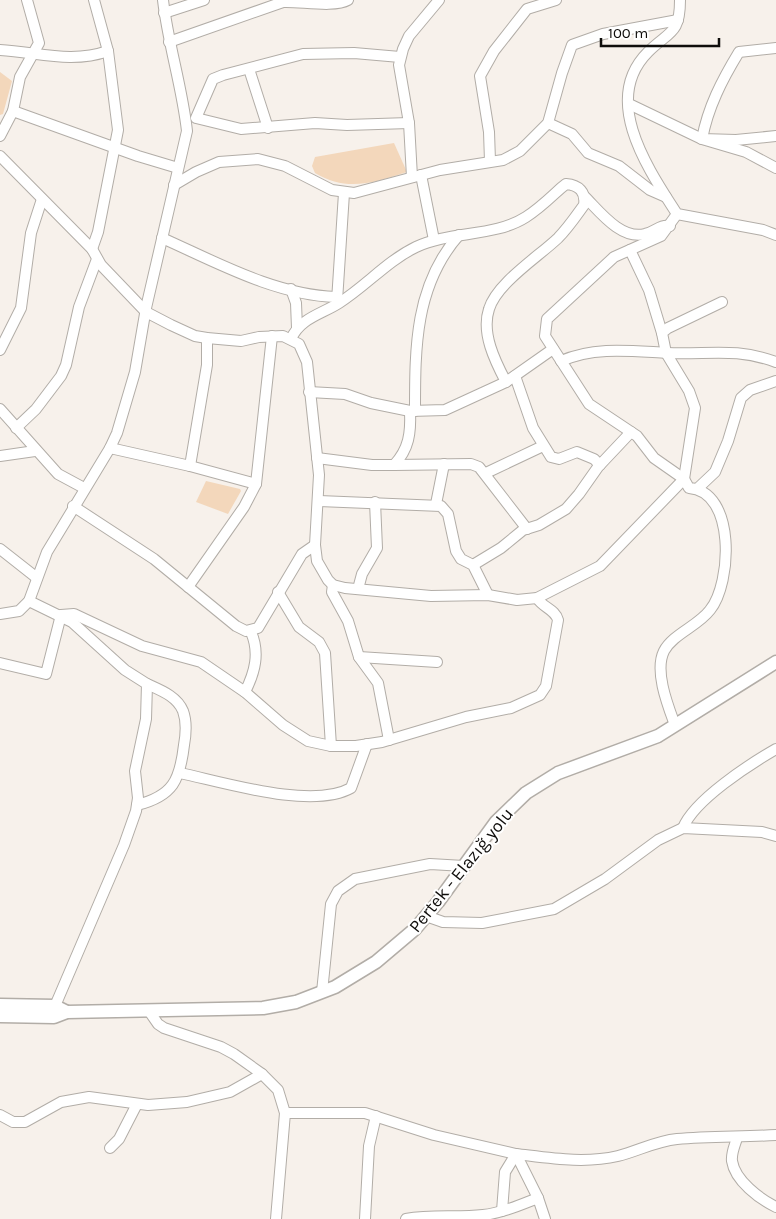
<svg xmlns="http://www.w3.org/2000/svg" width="776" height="1219" font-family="Karla,sans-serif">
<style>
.green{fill:#f3d7bb}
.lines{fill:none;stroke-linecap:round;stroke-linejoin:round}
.minor-casing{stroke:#b2ada7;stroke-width:12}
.major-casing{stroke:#b2ada7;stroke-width:15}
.minor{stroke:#fff;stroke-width:10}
.major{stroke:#fff;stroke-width:12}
.labels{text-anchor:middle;stroke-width:4;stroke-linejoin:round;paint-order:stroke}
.street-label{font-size:18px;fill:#0f0d0b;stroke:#fff}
</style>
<rect width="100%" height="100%" fill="#f7f1eb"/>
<g class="green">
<path d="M 0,72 L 12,81 L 3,114 L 0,115 Z"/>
<path d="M 394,143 L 407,172 C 374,183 346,192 315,173 L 312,166 L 315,157 Z"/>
<path d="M 206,481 L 240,489 L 241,491 L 228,514 L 196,502 Z"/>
</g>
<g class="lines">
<defs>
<g id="minor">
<path d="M 680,0 C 680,35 669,31 648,52 C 600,100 649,170 677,214 L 763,230 L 776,235"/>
<path d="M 164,13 L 204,0"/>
<path d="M 169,42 L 283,2 C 300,1 334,8 348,0"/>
<path d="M 776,48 L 739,52 C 722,80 708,107 702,139 L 746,152 L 776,168"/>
<path d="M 0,50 C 38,52 71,64 108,51"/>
<path d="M 400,57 L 354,53 L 303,54 L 223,75 L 213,79 L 196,118 L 241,129 L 315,123 L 347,125 L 409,123"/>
<path d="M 249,69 L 268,128"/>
<path d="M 629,104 L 702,139 L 736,140 L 776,136"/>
<path d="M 13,111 L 20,77 L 39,43 L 27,0"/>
<path d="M 548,123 L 572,134 L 588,153 L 619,166 L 650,190 L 666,197"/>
<path d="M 0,136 L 13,111 L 138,156 L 178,168"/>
<path d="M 0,156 L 92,249 L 101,265 L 146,312 L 171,325 L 195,336 L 207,338 L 241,341 L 259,337 L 283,336 L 299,344 L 307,362 L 319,475 L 315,545 L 317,561 L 328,580 L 333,585 L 345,588 L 431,596 L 488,595 L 517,600 L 537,598 L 600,566 L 684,479 L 695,408 L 689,391 L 666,353 L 662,333 L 668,328 L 722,302"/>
<path d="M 490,161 L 489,132 L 480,76 L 494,51 L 527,9 L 556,0"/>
<path d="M 421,175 L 434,240"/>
<path d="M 412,177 L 409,123 L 399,65 L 403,49 L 409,36 L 439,0"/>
<path d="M 174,185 L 196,172 L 219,162 L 258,159 L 285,166 L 332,190 L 354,193 L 440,170 L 503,160 L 520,151 L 548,123 L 562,73 L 572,45 L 603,34 L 678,20"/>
<path d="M 585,197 C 600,212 621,240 645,234 C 655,232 660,224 670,226"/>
<path d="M 162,238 C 216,262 275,295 336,297"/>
<path d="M 92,249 L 98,232 L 118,130 L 108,51 L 94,0"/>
<path d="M 630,250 L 649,290 L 662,333"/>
<path d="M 291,289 L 296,303 L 297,328"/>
<path d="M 337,301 L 344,193"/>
<path d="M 291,339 C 300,318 322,314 339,303 C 366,286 387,261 416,247 C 450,231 495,237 526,217 C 539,209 550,198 561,188 L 566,184 C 579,185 586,192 584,205 C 576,216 568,228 558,238 C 538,257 497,283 489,309 C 481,333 495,361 506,382"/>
<path d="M 0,350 L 21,308 L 31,233 L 42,199"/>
<path d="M 561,361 C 595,346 631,351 667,353 C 708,355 735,347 776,362"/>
<path d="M 515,376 L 533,428 L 551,457 L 559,459 L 577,452 L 594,459 L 600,465"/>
<path d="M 309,392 L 345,394 L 371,403 L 410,411 L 445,410 L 506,382 L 553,349"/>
<path d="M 0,409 L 58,474 L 84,488"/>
<path d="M 415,411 C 415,347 415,285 459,235"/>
<path d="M 16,428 L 36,409 L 61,376 L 66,365 L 79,307 L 97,259"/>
<path d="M 110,448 L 190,466 L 256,484"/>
<path d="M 0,456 L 35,451"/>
<path d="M 317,458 L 372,465 L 394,465 C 409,449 411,433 410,411"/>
<path d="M 394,465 L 471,464 L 479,467 L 527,529"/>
<path d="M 190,466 L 207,365 L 207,338"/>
<path d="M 486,473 L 543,446"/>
<path d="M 697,489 L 715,472 L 728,441 L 741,398 L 750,390 L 776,381"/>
<path d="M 319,501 L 441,506 L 448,514 L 456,551 L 461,559 L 473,565 L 488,595"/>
<path d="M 436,504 L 444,464"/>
<path d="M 73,506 L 154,559 L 236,626 L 246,631 L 258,628 L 302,554 L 315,545"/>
<path d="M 0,549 L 37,578"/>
<path d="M 473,565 L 501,548 L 523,530 L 539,525 L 566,509 L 579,494 L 598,467 L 631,432"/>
<path d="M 333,585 L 332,592 L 348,621 L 359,657 L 378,683 L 389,740"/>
<path d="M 188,587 L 244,507 L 256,484 L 272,336"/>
<path d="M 358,589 L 362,574 L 377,548 L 375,502"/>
<path d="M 278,592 L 299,627 L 319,642 L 325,653 L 331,746"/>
<path d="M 29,601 L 72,622 L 125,670 L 147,684 L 146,719 L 135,771 L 138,798 L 136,811 L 124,845 L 55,1006"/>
<path d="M 0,614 L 19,611 L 29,601 L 47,552 L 110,448 L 117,433 L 135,372 L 146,308 L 187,131 C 182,86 168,44 163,0"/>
<path d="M 359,657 L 437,662"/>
<path d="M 0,663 L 46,674 L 61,615 L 74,614 L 142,646 L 201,662 L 245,692 L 283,725 L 308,741 L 331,746 L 356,746 L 382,742 L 466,717 L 511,708 L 540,695 L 546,686 L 558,620 C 555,609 543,608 537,598"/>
<path d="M 245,692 C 255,672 260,653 251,632"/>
<path d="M 675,725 C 668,706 654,671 664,651 C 673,634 698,626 710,610 C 732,583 736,491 689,488 L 684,479 L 654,458 L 637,436 L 589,404 L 545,336 L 547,319 L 614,257 L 661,236 L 677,214"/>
<path d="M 180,773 C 223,782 312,810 351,788 L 367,744"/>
<path d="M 137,805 C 173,796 180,780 184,745 C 186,734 187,722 183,711 C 177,696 160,690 147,684"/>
<path d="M 683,828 C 694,800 750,764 776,749"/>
<path d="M 426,916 L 443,922 L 482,923 L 554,909 L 605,879 L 658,840 L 683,828 L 762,832 L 776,836"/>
<path d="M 322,992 L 331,904 L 338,891 L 355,879 L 430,864 L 464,866"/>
<path d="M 149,1011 L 158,1024 L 164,1028 L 221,1047 L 234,1054 L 262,1074 L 278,1090 L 285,1113 L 276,1219"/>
<path d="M 285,1113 L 365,1113 L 434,1135 L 516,1154 L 538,1198 L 545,1219"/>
<path d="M 0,1115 L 13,1122 L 25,1122 L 61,1102 L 89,1097 L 148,1105 L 187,1102 L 230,1092 L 262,1074"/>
<path d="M 737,1138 C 735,1145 731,1153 732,1161 C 735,1181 760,1199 776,1207"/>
<path d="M 110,1148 L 119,1139 L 137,1104"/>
<path d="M 502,1211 L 505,1172 L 516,1154 C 550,1158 584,1164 618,1156 C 638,1151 656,1141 677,1139 C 709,1136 743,1137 776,1135"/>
<path d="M 365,1219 L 369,1146 L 376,1116"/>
<path d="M 406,1219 C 432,1214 457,1218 483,1215 C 502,1213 520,1205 538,1198"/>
</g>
<g id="major">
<path d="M 0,1005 L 55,1006 L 67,1012"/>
<path d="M 0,1016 L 54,1017 L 67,1012 L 263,1008 L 296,1002 L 335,987 L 376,962 L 415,929 L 438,902 L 496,822 L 526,793 L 558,773 L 658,736 L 776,662"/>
</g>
</defs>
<use href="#minor" class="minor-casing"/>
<use href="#major" class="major-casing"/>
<use href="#minor" class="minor"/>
<use href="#major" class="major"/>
</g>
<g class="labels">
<g class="street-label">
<text transform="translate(461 870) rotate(-51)" y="6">Pertek - Elazığ yolu</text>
</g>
</g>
<path d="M601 38v8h118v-8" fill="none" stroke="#0f0d0b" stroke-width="2.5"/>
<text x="608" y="38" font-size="15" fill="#0f0d0b" stroke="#ffffff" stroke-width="4" paint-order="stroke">100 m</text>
</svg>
